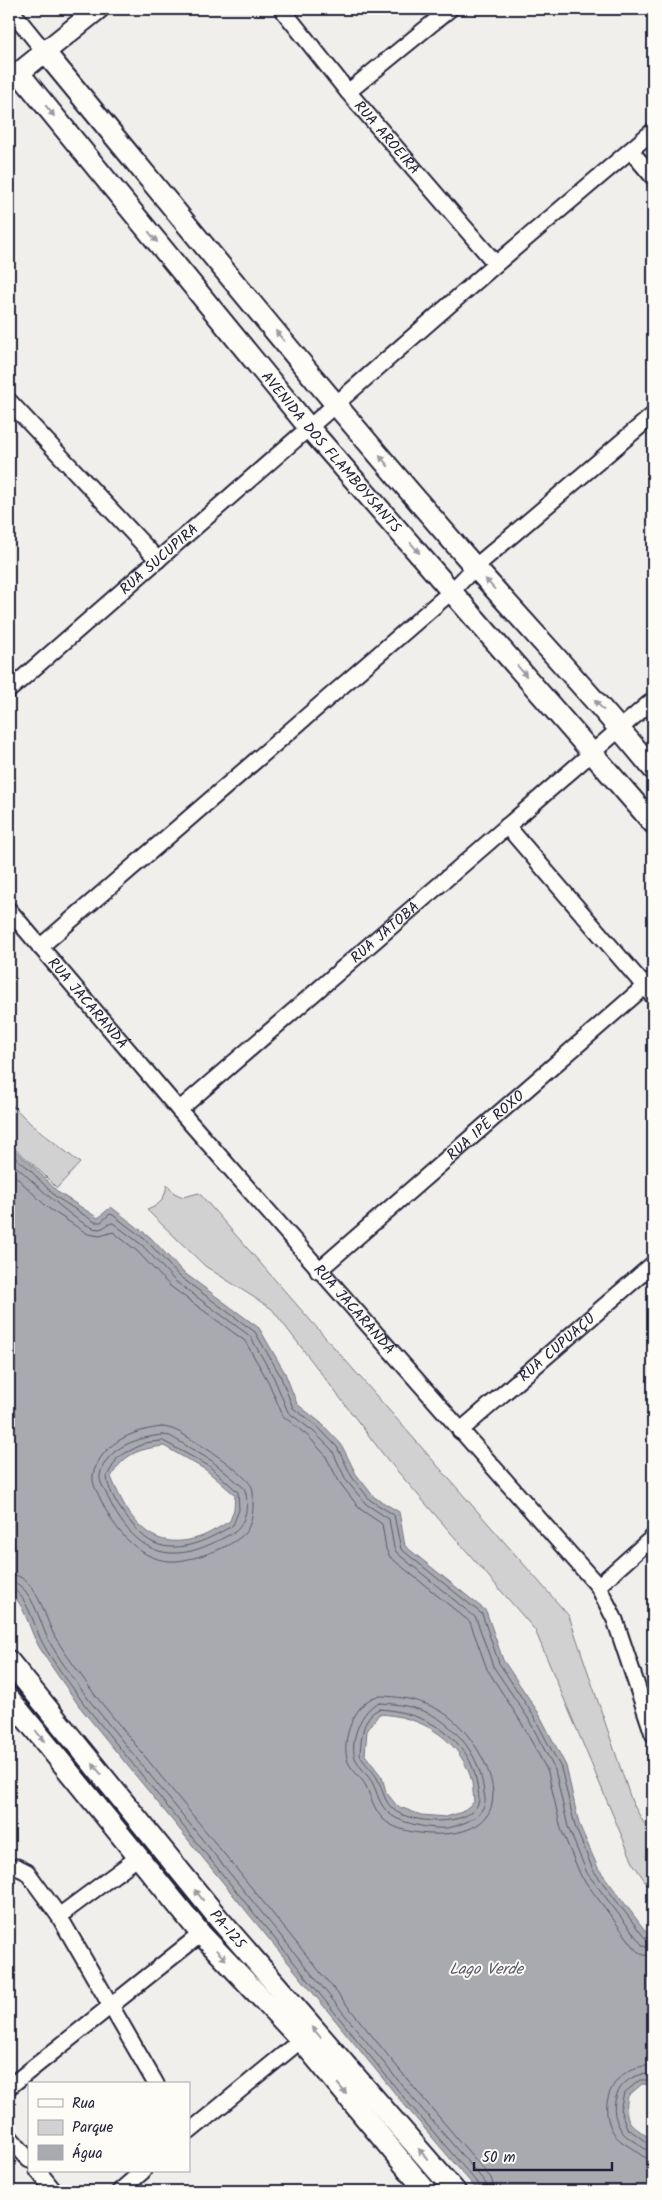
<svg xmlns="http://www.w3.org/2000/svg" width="662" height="2200" font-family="Kalam,sans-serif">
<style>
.green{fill:#d2d1d1;stroke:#7a7a86}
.water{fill:#a9a9b0;stroke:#737381;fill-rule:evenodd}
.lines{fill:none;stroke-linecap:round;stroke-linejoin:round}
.shore{stroke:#58586a;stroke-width:1}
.street-casing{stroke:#22223b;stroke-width:19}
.secondary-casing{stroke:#22223b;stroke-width:24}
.street{stroke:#fdfcf7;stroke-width:15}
.secondary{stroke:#fdfcf7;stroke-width:20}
.oneway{fill:#9a9aa2}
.labels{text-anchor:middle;stroke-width:4;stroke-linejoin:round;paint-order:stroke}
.street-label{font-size:15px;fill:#22223b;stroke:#fdfcf7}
.water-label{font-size:16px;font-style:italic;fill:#58586a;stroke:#fdfcf7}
</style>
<rect width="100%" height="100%" fill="#f0efec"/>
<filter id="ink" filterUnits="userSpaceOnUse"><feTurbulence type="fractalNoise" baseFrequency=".02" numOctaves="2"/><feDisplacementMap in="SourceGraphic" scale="10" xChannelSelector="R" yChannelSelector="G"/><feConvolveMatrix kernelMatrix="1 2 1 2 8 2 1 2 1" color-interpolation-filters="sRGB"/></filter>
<g filter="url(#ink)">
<g class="green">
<path d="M 9,1102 L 30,1123 L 80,1163 L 57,1188 L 33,1164 L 9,1144 Z"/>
<path d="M 167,1184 L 174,1193 L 183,1197 L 199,1193 L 569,1616 L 632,1802 L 653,1839 L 653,1892 L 634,1865 L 535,1630 L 386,1458 L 272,1309 L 205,1266 L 147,1210 C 161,1205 165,1198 167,1184 Z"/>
</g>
<path class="water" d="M 9,1146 L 31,1164 L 59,1193 L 98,1218 L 111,1207 L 150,1237 L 183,1272 L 259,1328 L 285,1373 L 297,1404 L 321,1423 L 341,1444 L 356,1474 L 374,1497 L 399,1512 L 405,1546 L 486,1611 L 503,1660 L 538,1712 L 566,1766 L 579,1824 L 598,1868 L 653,1941 L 653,2085 L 642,2084 L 628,2096 C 622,2127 635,2124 653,2142 L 653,2191 L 478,2191 L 402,2102 L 79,1706 C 66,1686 50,1666 38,1645 C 28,1627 26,1606 9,1591 ZM 164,1446 L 206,1470 L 235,1495 L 234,1509 L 230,1521 C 221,1526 212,1532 203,1536 C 151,1555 129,1520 111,1477 C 124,1454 138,1449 164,1446 ZM 379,1714 C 419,1716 456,1736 470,1775 C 473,1783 473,1794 474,1802 L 462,1812 L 446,1817 L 421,1815 L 397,1806 L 386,1792 L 382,1777 L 365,1755 L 367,1731 Z"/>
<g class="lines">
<g class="shore">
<path d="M 9,1152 L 28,1168 L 56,1197 L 95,1222 L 101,1222 L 110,1214 L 113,1215 L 147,1241 L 179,1276 L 255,1332 L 280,1375 L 293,1408 L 318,1427 L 337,1447 L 352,1477 L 370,1500 L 394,1515 L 401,1549 L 482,1614 L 499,1663 L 533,1715 L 561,1768 L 575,1826 L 593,1870 L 647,1941 L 653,1943"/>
<path d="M 9,1160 C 25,1173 80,1230 99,1229 C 105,1228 108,1223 113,1223 L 142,1245 L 175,1281 L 250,1336 L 274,1378 L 288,1412 L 314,1432 L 332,1450 L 346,1480 L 366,1504 L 389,1519 L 394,1548 L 397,1553 L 476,1618 L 493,1666 L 528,1718 L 555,1770 L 568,1827 L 587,1873 L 643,1946 L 653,1949"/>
<path d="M 9,1170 L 48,1208 L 88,1234 L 100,1236 L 113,1232 L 137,1251 L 170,1286 L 245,1341 L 268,1381 L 283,1416 L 309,1437 L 325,1455 L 340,1483 L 360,1509 L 382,1524 L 386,1549 L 390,1557 L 470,1622 L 487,1669 L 521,1722 L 548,1772 L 561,1829 L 581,1876 L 637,1951 L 644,1955 L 653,1957"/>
<path d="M 162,1427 C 175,1427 188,1438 199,1444 C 212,1452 245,1474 252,1487 C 254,1493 253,1500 253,1506 C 253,1515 250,1528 244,1534 C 230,1548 196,1559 177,1561 C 140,1564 113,1528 100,1498 C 97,1491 92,1484 93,1476 C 93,1471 96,1467 98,1462 C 111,1439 136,1430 162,1427 Z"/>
<path d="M 163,1435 L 170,1436 L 212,1461 L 244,1488 C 250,1501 246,1526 233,1533 C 215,1542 196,1553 176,1553 C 141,1555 118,1521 106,1493 C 103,1487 99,1481 100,1475 C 106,1447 139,1437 163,1435 Z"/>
<path d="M 163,1441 L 209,1466 L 238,1492 L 239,1510 L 233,1525 C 212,1538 180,1555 154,1543 C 141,1537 132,1524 124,1514 C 117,1504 107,1488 107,1476 L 118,1457 L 145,1443 Z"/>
<path d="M 9,1574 C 37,1575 44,1617 55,1637 C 67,1657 82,1676 95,1695 L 416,2090 L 491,2178 L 495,2191"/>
<path d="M 9,1581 C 31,1583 40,1623 48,1639 C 59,1660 75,1680 89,1700 L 410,2095 L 485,2182 L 488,2191"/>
<path d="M 9,1588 C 26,1590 35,1629 42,1642 C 53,1663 70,1683 84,1704 L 405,2099 L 480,2186 L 481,2191"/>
<path d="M 378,1696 C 403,1696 432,1702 452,1719 C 482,1744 521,1815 463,1831 C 442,1837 399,1835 383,1819 C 374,1809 371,1798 366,1786 C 361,1777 352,1771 348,1762 C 340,1741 355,1700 378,1696 Z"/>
<path d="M 380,1703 C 403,1704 429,1709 447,1725 C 469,1743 481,1765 484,1793 C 485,1798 486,1803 483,1808 C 477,1819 463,1824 452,1827 C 438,1831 401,1824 390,1814 C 378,1804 378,1793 372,1782 C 367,1774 360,1768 356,1760 C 348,1745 361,1706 380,1703 Z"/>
<path d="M 380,1709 C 423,1712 471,1737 477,1785 C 478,1790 480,1799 478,1804 C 468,1828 410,1823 394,1810 C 384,1802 383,1790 378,1780 C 374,1771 364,1764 360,1755 C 361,1740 362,1714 380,1709 Z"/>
<path d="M 653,2066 C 615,2063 594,2104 615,2135 C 619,2141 627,2145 633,2149 C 640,2154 644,2159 653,2159"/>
<path d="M 653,2074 C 621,2071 604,2103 621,2130 C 624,2136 631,2139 636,2142 C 642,2147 646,2151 653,2151"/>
<path d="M 653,2080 L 640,2080 L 624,2093 L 620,2109 L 627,2128 L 649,2144 L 653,2145"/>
</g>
<defs>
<g id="street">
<path d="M 10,9 L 44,51"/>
<path id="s1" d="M 282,9 L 348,92 L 496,264"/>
<path d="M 348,92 L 450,9"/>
<path d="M 631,151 L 653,177"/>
<path d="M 9,401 L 158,560"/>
<path id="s2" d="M 9,690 L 496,264 L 653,131"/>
<path d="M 507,826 L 653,996"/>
<path id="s3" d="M 9,910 L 179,1110 L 598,1586 L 615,1620 L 653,1734"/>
<path d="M 40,947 L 453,590 L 475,567 L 653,415"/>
<path id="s4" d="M 179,1110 L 653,700"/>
<path id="s5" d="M 318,1271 L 653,979"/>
<path id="s6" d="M 460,1431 L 653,1264"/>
<path d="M 598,1586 L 653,1537"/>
<path d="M 9,1869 L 17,1867 L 27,1872 L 59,1916 L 156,2084"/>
<path d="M 59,1916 L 133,1861"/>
<path d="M 9,2087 L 201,1934"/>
<path d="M 189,2132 L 301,2040"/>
<path d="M 9,2136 L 29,2160"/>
<path d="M 38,2171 L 54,2191"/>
<path d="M 120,2191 L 143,2171"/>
</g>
<g id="secondary">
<path d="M 44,51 C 187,224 327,398 475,567 C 534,634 596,699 653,769"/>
<path id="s7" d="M 19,73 L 310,429 L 653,823"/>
<path d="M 10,80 L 98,9"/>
<path id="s8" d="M 9,1661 L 219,1919 L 455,2191"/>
<path d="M 9,1698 L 201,1934 L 301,2040 L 426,2191"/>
</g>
</defs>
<use href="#street" class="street-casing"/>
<use href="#secondary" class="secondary-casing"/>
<use href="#street" class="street"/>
<use href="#secondary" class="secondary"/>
</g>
<defs><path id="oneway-solid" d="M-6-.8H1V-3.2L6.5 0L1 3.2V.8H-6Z" transform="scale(1.25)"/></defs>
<g class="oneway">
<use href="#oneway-solid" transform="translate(50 111) rotate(51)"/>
<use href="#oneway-solid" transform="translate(153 237) rotate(51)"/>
<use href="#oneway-solid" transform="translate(280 336) rotate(-130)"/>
<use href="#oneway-solid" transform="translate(384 461) rotate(-130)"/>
<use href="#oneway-solid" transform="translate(415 548) rotate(49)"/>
<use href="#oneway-solid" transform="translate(490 584) rotate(-132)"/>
<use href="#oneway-solid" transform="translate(522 671) rotate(49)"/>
<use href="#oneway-solid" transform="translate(599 705) rotate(-132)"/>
<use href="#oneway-solid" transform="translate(40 1736) rotate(51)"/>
<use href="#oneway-solid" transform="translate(97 1769) rotate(-129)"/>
<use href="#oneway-solid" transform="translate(199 1895) rotate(-129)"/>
<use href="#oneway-solid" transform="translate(221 1955) rotate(46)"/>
<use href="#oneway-solid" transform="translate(316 2032) rotate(-131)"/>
<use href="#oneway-solid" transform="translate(342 2089) rotate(50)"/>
<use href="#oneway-solid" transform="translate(423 2154) rotate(-131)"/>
</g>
</g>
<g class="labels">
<g class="street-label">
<text dy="5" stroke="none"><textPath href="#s1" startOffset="166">RUA AROEIRA</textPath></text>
<text dy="5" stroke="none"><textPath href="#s7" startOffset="491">AVENIDA DOS FLAMBOYSANTS</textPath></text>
<text dy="5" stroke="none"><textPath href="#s2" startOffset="199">RUA SUCUPIRA</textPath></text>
<text dy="5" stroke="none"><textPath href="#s4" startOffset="272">RUA JATOBÁ</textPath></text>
<text dy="5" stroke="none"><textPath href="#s3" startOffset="122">RUA JACARANDÁ</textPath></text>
<text dy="5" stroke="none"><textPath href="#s5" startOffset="222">RUA IPÊ ROXO</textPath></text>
<text dy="5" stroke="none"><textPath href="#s3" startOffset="528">RUA JACARANDÁ</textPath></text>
<text dy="5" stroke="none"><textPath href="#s6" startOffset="128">RUA CUPUAÇU</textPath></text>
<text dy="5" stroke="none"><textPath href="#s8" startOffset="346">PA-125</textPath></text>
</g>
<g class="water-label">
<text x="486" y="1974">Lago Verde</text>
</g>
</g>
<rect width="662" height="2200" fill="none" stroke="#fdfcf7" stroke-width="30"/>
<rect x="15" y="15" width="632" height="2170" fill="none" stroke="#22223b" stroke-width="2" filter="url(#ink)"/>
<rect x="28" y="2082" width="162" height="90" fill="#fdfcf7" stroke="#a5a5ac"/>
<rect x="38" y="2099" width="25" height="8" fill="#fdfcf7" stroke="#a5a5ac"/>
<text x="72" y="2108" font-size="15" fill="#22223b">Rua</text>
<rect x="38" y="2120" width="25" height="15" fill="#d2d1d1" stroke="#a5a5ac"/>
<text x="72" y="2132" font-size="15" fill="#22223b">Parque</text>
<rect x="38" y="2145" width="25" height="15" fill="#a9a9b0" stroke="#a5a5ac"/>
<text x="72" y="2158" font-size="15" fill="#22223b">Água</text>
<path d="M474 2162v8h138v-8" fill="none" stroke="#22223b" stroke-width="2.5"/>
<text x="482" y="2162" font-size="15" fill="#22223b" stroke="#fdfcf7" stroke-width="4" paint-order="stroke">50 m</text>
</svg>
